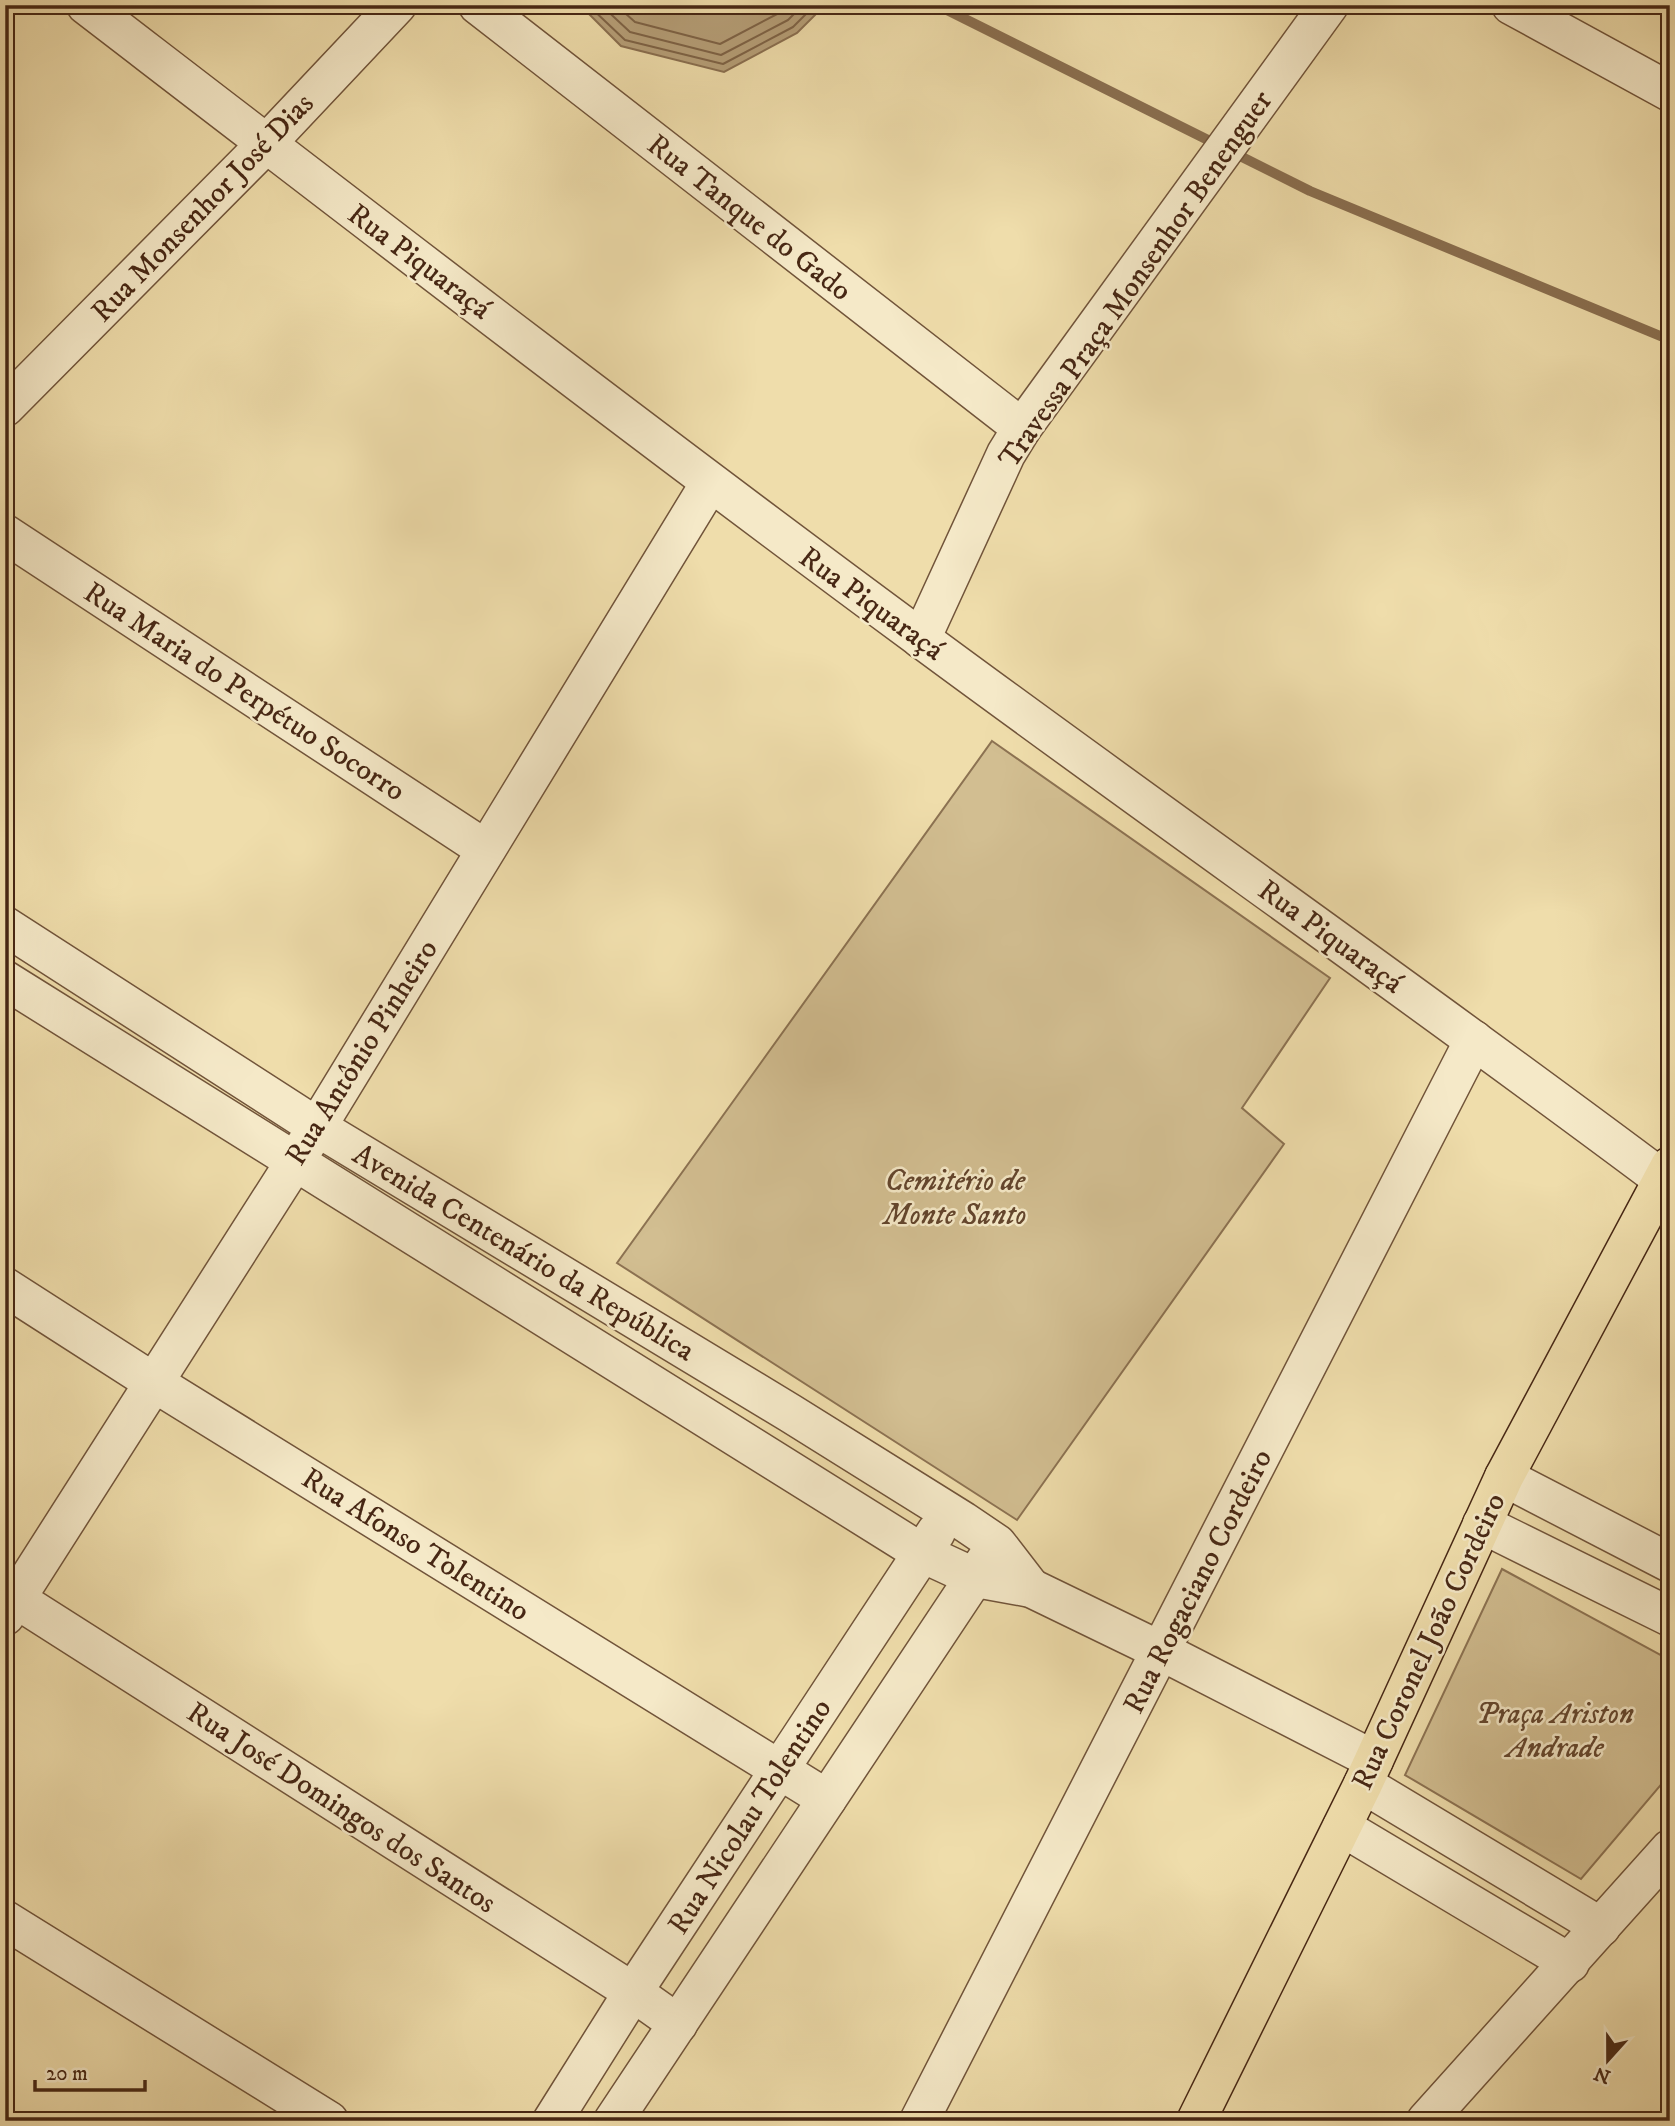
<svg xmlns="http://www.w3.org/2000/svg" width="1675" height="2126" font-family="'IM FELL DW Pica',serif">
<style>
.green{fill:#d2be91;stroke:#8c7252;stroke-width:2}
.water{fill:#b69f78;stroke:#8a6f50;stroke-width:2}
.lines{fill:none;stroke-linecap:round;stroke-linejoin:round}
.shore{stroke:#7e6346;stroke-width:2}
.stream{stroke:#8a6f50;stroke-width:10}
.minor-casing{stroke:#71543a;stroke-width:41}
.major-casing{stroke:#472714;stroke-width:41}
.minor{stroke:#f5e9c8;stroke-width:38}
.major{stroke:#efddab;stroke-width:38}
.labels{text-anchor:middle;stroke-width:5;stroke-linejoin:round;paint-order:stroke}
.street-label{font-size:30px;fill:#472714;stroke:#f5e9c8}
.park-label{font-size:30px;font-style:italic;fill:#63452d;stroke:#f5e9c8}
</style>
<rect width="100%" height="100%" fill="#efddab"/>
<filter id="stains"><feTurbulence type="fractalNoise" baseFrequency=".00286" numOctaves="4"/><feColorMatrix values="0 0 0 0 .2 0 0 0 0 .09 0 0 0 0 .02 0 0 0 .5 -.17"/></filter>
<radialGradient id="worn" r=".72"><stop offset=".6" stop-color="#630" stop-opacity="0"/><stop offset="1" stop-color="#630" stop-opacity=".3"/></radialGradient>
<g class="green">
<path d="M 992,741 L 1330,978 L 1242,1108 L 1284,1144 L 1017,1520 L 617,1263 Z"/>
<path d="M 1502,1569 L 1670,1660 L 1670,1774 L 1581,1879 L 1405,1775 Z"/>
</g>
<path class="water" d="M 580,5 L 825,5 L 797,33 L 724,72 L 621,46 Z"/>
<g class="lines">
<g class="shore">
<path d="M 588,5 L 625,40 L 723,64 L 793,27 L 815,5"/>
<path d="M 601,5 L 630,32 L 721,55 L 788,20 L 803,5"/>
<path d="M 616,5 L 635,22 L 720,44 L 781,12 L 788,5"/>
</g>
<g class="stream">
<path d="M 937,5 L 1218,145"/>
<path d="M 1232,152 L 1310,191 L 1670,340"/>
</g>
<defs>
<g id="minor">
<path d="M 86,5 C 362,217 637,429 916,635 C 1166,820 1421,998 1670,1185"/>
<path d="M 478,5 L 1022,428"/>
<path d="M 1511,5 L 1670,92"/>
<path d="M 5,407 L 266,144 L 397,5"/>
<path d="M 5,534 L 485,849"/>
<path d="M 921,639 L 1006,454 L 1022,428 L 1329,5"/>
<path d="M 5,926 L 317,1127 L 790,1413 L 963,1521 L 997,1544 L 1031,1588"/>
<path d="M 5,980 L 922,1553 L 976,1578 L 1031,1588 L 1161,1651 L 1374,1760"/>
<path d="M 5,1287 L 153,1382 L 827,1799"/>
<path d="M 1504,1477 L 1670,1563"/>
<path d="M 1482,1524 L 1670,1617"/>
<path d="M 5,1592 L 633,1992 L 678,2024"/>
<path d="M 5,1616 L 317,1127 L 710,483"/>
<path d="M 1363,1784 L 1601,1927"/>
<path d="M 1342,1827 L 1570,1963"/>
<path d="M 5,1920 L 329,2121"/>
<path d="M 552,2121 L 633,1992 L 936,1532"/>
<path d="M 613,2121 L 988,1557"/>
<path d="M 919,2121 L 1474,1040"/>
<path d="M 1426,2121 L 1670,1849"/>
</g>
<path id="major" d="M 1196,2121 L 1363,1784 L 1504,1477 L 1670,1166"/>
</defs>
<use href="#minor" class="minor-casing"/>
<use href="#major" class="major-casing"/>
<use href="#minor" class="minor"/>
<use href="#major" class="major"/>
</g>
<g class="labels">
<g class="street-label">
<text transform="translate(202 207) rotate(-46)" y="10">Rua Monsenhor José Dias</text>
<text transform="translate(750 217) rotate(38)" y="10">Rua Tanque do Gado</text>
<text transform="translate(420 261) rotate(37)" y="10">Rua Piquaraçá</text>
<text transform="translate(1135 279) rotate(-55)" y="10">Travessa Praça Monsenhor Benenguer</text>
<text transform="translate(872 603) rotate(36)" y="10">Rua Piquaraçá</text>
<text transform="translate(245 691) rotate(33)" y="10">Rua Maria do Perpétuo Socorro</text>
<text transform="translate(1331 936) rotate(36)" y="10">Rua Piquaraçá</text>
<text transform="translate(361 1052) rotate(-58)" y="10">Rua Antônio Pinheiro</text>
<text transform="translate(524 1252) rotate(31)" y="10">Avenida Centenário da República</text>
<text transform="translate(416 1544) rotate(32)" y="10">Rua Afonso Tolentino</text>
<text transform="translate(1197 1581) rotate(-63)" y="10">Rua Rogaciano Cordeiro</text>
<text transform="translate(1428 1641) rotate(-65)" y="10">Rua Coronel João Cordeiro</text>
<text transform="translate(342 1807) rotate(33)" y="10">Rua José Domingos dos Santos</text>
<text transform="translate(749 1816) rotate(-57)" y="10">Rua Nicolau Tolentino</text>
</g>
<g class="park-label">
<text x="955" y="1190">Cemitério de<tspan x="955" dy="34">Monte Santo</tspan></text>
<text x="1555" y="1723">Praça Ariston<tspan x="1555" dy="34">Andrade</tspan></text>
</g>
</g>
<rect width="1675" height="2126" fill="none" stroke="#efddab" stroke-width="28"/>
<rect x="7" y="7" width="1661" height="2112" fill="none" stroke="#472714" stroke-width="3.5"/>
<rect x="14" y="14" width="1647" height="2098" fill="none" stroke="#472714" stroke-width="2"/>
<g transform="translate(1608 2060) rotate(201)" stroke="#f5e9c8" stroke-width="5" paint-order="stroke">
<path d="M0-5L12 26L0 18L-12 26Z" fill="#472714"/>
<text y="-10" font-size="19" font-weight="bold" text-anchor="middle" fill="#472714">N</text>
</g>
<path d="M35 2080v10h110v-10" fill="none" stroke="#472714" stroke-width="3.5"/>
<text x="46" y="2080" font-size="21" fill="#472714" stroke="#f5e9c8" stroke-width="5" paint-order="stroke">20 m</text>
<rect width="100%" height="100%" filter="url(#stains)"/>
<rect width="100%" height="100%" fill="url(#worn)"/>
</svg>
